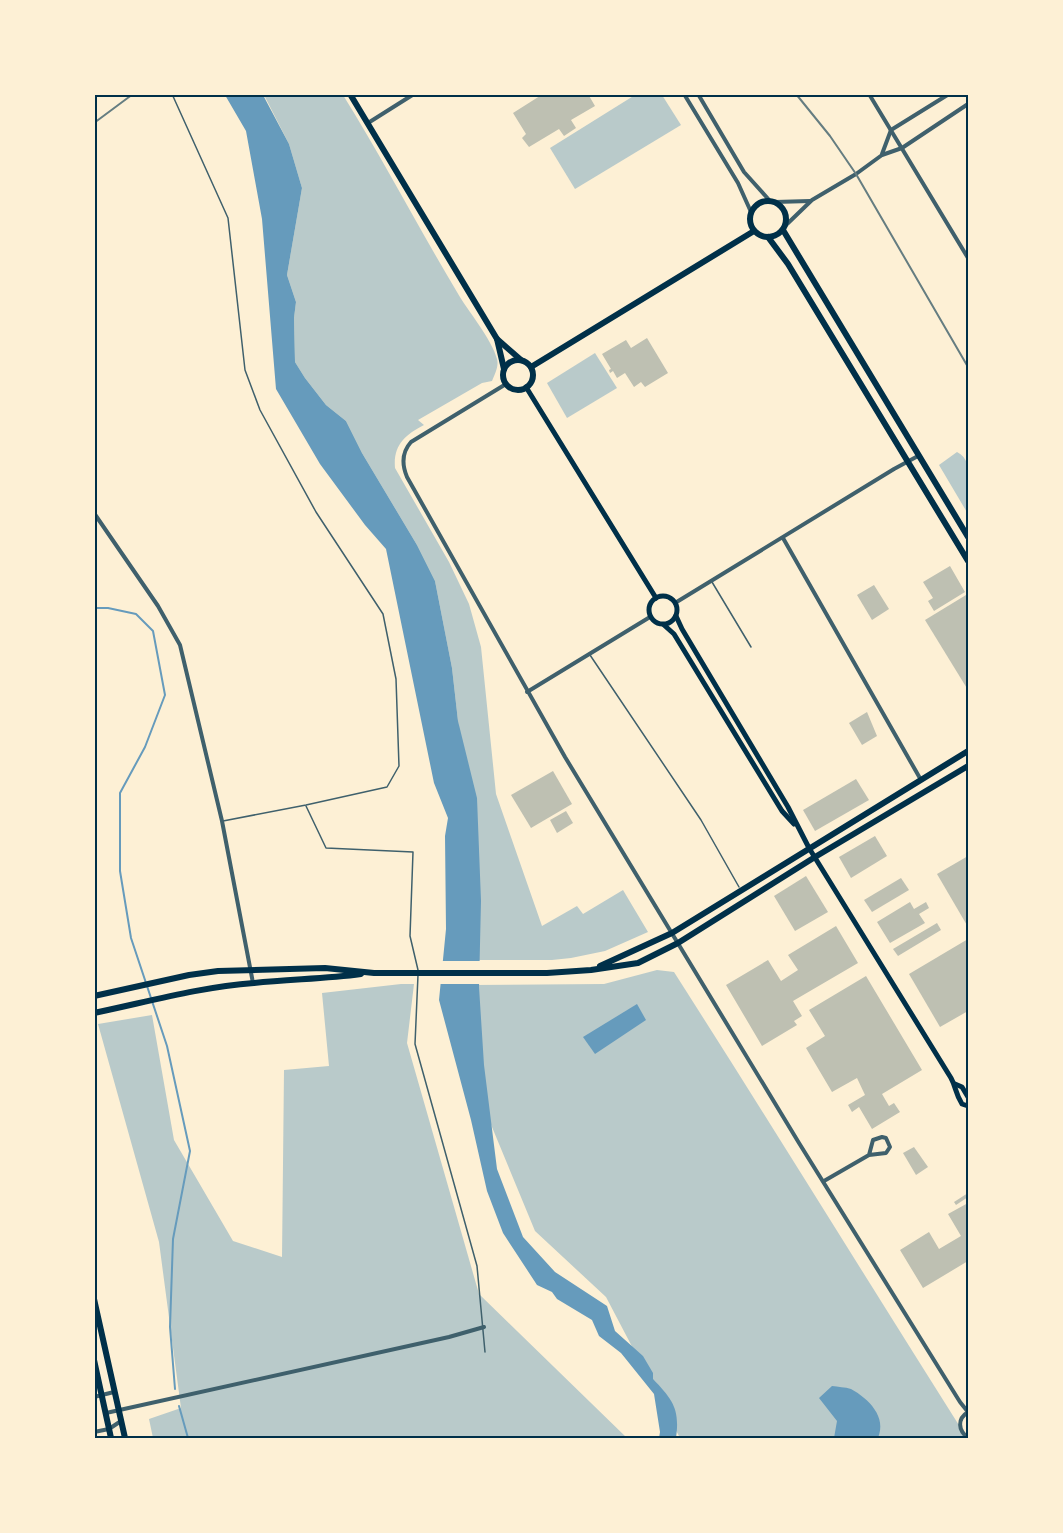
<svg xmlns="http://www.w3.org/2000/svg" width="1063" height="1533" font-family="'Golos Text',sans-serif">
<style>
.green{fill:#b9caca}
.water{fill:#669bbc}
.pier{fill:#fdf0d5}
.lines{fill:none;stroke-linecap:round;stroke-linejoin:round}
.stream{stroke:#669bbc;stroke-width:2}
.building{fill:#bec0b2}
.service{stroke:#3f606c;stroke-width:1.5}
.minor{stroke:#3f606c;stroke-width:4}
.secondary{stroke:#003049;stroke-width:5}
.primary{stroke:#003049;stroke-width:6}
.rail{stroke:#657d81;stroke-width:2}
.neatline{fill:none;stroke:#003049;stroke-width:2}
</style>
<rect width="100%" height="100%" fill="#fdf0d5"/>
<g class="green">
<path d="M 264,95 L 343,95 C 383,159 418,227 457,292 C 467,310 492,339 497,359 C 499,366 495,374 492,381 L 482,383 L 418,420 L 424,425 C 405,435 393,445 395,468 L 449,562 L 469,604 L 481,647 L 496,794 L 542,926 L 577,906 L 583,914 L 623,890 L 648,932 L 605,951 L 571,958 L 552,960 L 479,960 L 458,721 L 452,668 L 435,581 L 417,545 L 362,453 L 346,421 L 326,405 L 305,378 L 295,362 L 294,318 L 296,302 L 287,275 L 302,188 L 289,144 Z"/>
<path d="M 635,95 L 662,95 L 681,125 L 575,189 L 550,148 Z"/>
<path d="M 595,353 L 617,388 L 567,418 L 547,383 Z"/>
<path d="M 957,452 C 976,461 969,495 968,514 L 939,465 Z"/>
<path d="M 657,970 L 674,972 C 773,1127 869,1283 967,1438 L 680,1438 L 606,1297 L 535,1231 L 480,1098 L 470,985 L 604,984 Z"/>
<path d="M 401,984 L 414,984 L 407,1043 L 479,1294 L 627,1438 L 153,1438 L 149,1419 L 181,1408 L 159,1242 L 98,1024 L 152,1015 L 174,1140 L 233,1241 L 282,1257 L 284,1070 L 329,1066 L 322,993 Z"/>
</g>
<g class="water">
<path d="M 225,95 L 263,95 L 289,144 L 302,188 L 287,275 L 296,302 L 294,318 L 295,362 L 305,378 L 326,405 L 346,421 L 362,453 L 417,545 L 435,581 L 452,668 L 458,721 L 477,798 L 481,901 L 479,987 L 484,1065 L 497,1169 L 523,1237 L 555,1272 L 607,1306 L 615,1331 L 643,1356 L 653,1373 L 653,1379 C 673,1400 680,1409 676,1438 L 659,1438 L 660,1432 L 654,1394 L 621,1353 L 599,1336 L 592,1320 L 557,1299 L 552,1292 L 537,1285 L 503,1233 L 487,1191 L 471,1120 L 439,1000 L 446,929 L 445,836 L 448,818 L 434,783 L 386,549 L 365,525 L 320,464 L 276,389 L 262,219 L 246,131 Z"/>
<path d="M 637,1004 L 646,1020 L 595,1054 L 583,1037 Z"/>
<path d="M 832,1386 C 838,1387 845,1387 851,1389 C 869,1399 887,1417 878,1438 L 834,1438 L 837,1421 L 819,1398 Z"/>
</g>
<path class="pier" d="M 439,961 L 482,961 L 482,984 L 437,984 Z"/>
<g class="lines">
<g class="stream">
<path d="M 94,608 L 108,608 L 136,614 L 153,631 L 165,695 L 145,747 L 120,793 L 120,871 L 131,938 L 167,1046 L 190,1151 L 173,1239 L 170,1327 L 175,1389"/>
<path d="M 179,1406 L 188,1438"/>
</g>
</g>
<g class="building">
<path d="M 543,94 L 588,94 L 595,106 L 571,120 L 576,128 L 564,136 L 559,129 L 529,147 L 522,138 L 526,134 L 513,113 Z"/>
<path d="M 647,338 L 668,373 L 645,387 L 641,382 L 634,387 L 625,373 L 617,378 L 613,371 L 610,373 L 609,370 L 611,369 L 602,354 L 626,340 L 631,348 Z"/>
<path d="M 950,566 L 965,592 L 934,611 L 928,601 L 933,598 L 923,582 Z"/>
<path d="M 874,585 L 889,609 L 872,620 L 857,595 Z"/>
<path d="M 966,595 L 968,599 L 968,690 L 925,620 Z"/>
<path d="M 867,712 L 877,736 L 862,745 L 849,723 Z"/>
<path d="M 553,771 L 572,804 L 531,828 L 511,795 Z"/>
<path d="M 856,779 L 869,800 L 815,831 L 803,810 Z"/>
<path d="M 566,811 L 573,823 L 557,833 L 550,820 Z"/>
<path d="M 875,836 L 887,856 L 851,878 L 839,857 Z"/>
<path d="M 968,856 L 968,927 L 937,874 Z"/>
<path d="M 806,876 L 828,912 L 795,931 L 774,896 Z"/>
<path d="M 901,878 L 909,890 L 872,912 L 864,900 Z"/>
<path d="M 910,902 L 914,909 L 926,902 L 929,908 L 919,914 L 925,923 L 890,943 L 877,922 Z"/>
<path d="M 937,923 L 941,930 L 898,956 L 893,949 Z"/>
<path d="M 836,926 L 858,963 L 793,1001 L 802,1016 L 794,1021 L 797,1025 L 762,1046 L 726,985 L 768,960 L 781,981 L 798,970 L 788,955 Z"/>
<path d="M 968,939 L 968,1011 L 940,1027 L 909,974 Z"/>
<path d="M 866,976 L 922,1070 L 882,1094 L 889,1106 L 894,1103 L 900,1112 L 872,1129 L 859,1107 L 852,1112 L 848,1105 L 865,1095 L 857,1078 L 832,1092 L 806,1048 L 825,1036 L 809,1010 Z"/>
<path d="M 914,1147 L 928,1167 L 916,1175 L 903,1153 Z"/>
<path d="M 968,1193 L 968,1197 L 956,1205 L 954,1202 Z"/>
<path d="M 968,1203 L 968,1261 L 923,1288 L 900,1250 L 929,1232 L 939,1249 L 961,1236 L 948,1214 Z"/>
</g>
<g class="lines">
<g class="service">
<path d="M 172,94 L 228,218 L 245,370 L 260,410 L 316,512 L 383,614 L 396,679 L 399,766 L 387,787 L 306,805 L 223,821"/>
<path d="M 712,582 L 751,647"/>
<path d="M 590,655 L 701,820 L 739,887"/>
<path d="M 306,806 L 326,848 L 413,852 L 410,936 L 418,970"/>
<path d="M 418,975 L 415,1044 L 477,1266 L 485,1352"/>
</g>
<g class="minor">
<path d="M 684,94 L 738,183 L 751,212"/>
<path d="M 698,94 L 744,172 L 770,201"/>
<path d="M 869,94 L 968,258"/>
<path d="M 368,123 L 414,94"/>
<path d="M 882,154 L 891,130 L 949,94"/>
<path d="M 775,202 L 810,201"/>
<path d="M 785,226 L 812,200 L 856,174 L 882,155 L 902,148 L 968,104"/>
<path d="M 506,384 L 411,442 C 402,452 402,465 407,477 L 565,757 L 799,1143 L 960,1402 L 968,1412"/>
<path d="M 94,513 L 158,606 L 180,645 L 222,821 L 253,983"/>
<path d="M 783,538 L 921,780"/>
<path d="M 675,603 L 894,469 L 918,456"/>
<path d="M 527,692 L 650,617"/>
<path d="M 824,1181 L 869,1155 L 886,1153 L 890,1147 L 886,1138 L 882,1137 L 873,1140 L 869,1155"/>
<path d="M 94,1397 L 114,1392"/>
<path d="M 968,1412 C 957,1419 958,1430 968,1438"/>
<path d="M 106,1413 L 449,1337 L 484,1327"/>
<path d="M 94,1432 L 109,1429 L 121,1421"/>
</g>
<g class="secondary">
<path d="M 526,387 L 656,598"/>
<circle cx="663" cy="610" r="14"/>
<path d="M 676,616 L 682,629 L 788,807 L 809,848 L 951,1078 C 956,1087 955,1093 962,1104 L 968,1106"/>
<path d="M 664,625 L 674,634 L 782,811 L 794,824"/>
<path d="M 955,1084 L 962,1087 L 968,1097"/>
</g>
<g class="primary">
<path d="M 350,94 L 497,339 L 521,360"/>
<circle cx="768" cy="219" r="18"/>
<path d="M 783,230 L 968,537"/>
<path d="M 768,237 L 788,264 L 968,561"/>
<path d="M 497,339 L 504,369"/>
<circle cx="518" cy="375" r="15"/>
<path d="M 531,367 L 754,231"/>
<path d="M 600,966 L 672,933 L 968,751"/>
<path d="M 94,996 L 189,975 L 218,971 L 325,968 L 374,973 L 547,973 L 591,970 L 638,963 L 678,943 L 815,857 L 968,766"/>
<path d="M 94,1013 C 147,1002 200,987 254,983 C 290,979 325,979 361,974"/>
<path d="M 94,1299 L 125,1438"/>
<path d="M 94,1360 L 111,1438"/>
</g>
<g class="rail">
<path d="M 796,94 L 830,136 L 856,174 L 968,367"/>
<path d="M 94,123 L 133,94"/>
</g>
</g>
<rect width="1063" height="1533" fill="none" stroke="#fdf0d5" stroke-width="192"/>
<rect x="96" y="96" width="871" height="1341" class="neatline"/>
</svg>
